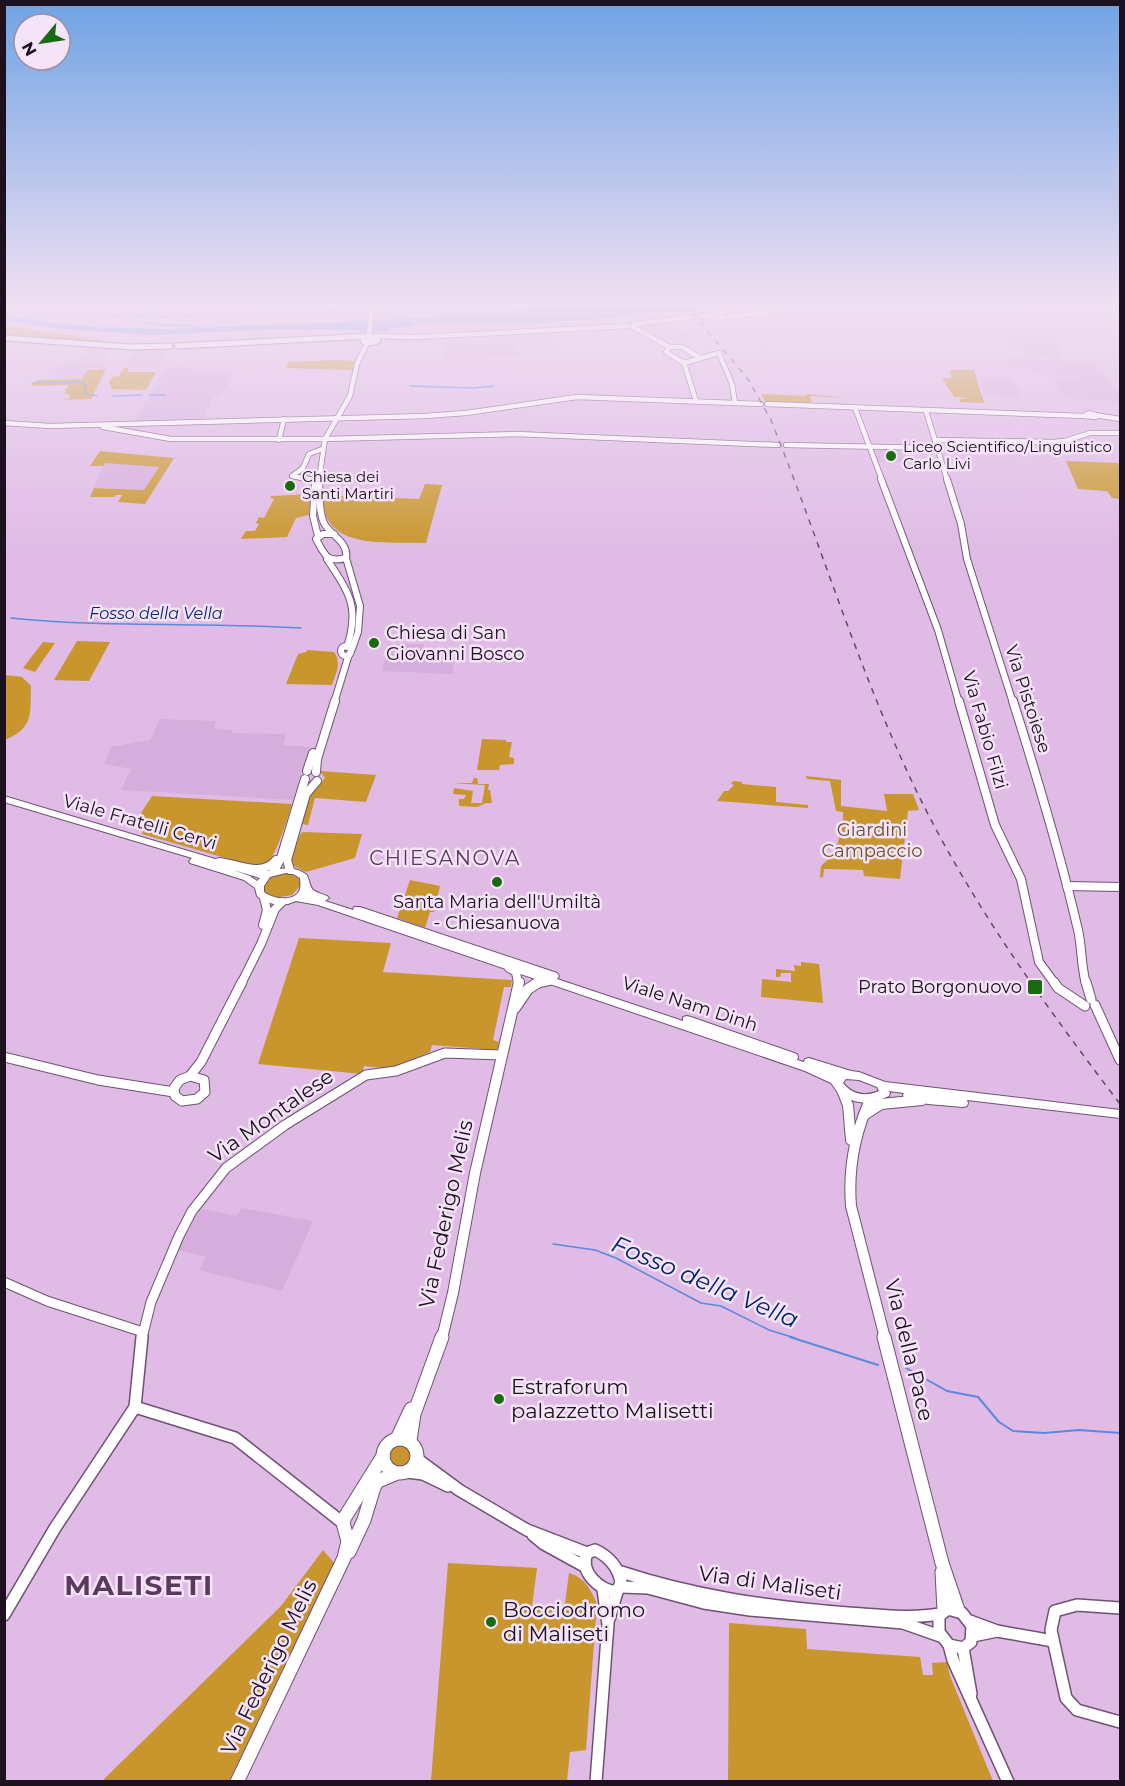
<svg xmlns="http://www.w3.org/2000/svg" width="1125" height="1786" font-family="Montserrat,sans-serif">
<style>
.built{fill:#d6aedd}
.green{fill:#c8962c}
.water{fill:#5b89dd}
.lines{fill:none;stroke-linecap:round;stroke-linejoin:round}
.stream-far1{stroke:#5b89dd;stroke-width:1.5}
.stream{stroke:#5b89dd;stroke-width:2}
.tertiary-far4-casing{stroke:#705175;stroke-width:6}
.tertiary-far3-casing{stroke:#705175;stroke-width:8}
.tertiary-far2-casing{stroke:#705175;stroke-width:10}
.tertiary-far1-casing{stroke:#705175;stroke-width:11}
.tertiary-casing{stroke:#705175;stroke-width:14}
.secondary-far3-casing{stroke:#705175;stroke-width:7}
.secondary-far2-casing{stroke:#705175;stroke-width:10}
.secondary-far1-casing{stroke:#705175;stroke-width:12}
.secondary-casing{stroke:#705175;stroke-width:15}
.primary-casing{stroke:#705175;stroke-width:2}
.tertiary-far4{stroke:#fff;stroke-width:4.5}
.tertiary-far3{stroke:#fff;stroke-width:6}
.tertiary-far2{stroke:#fff;stroke-width:8}
.tertiary-far1{stroke:#fff;stroke-width:9}
.tertiary{stroke:#fff;stroke-width:11}
.secondary-far3{stroke:#fff;stroke-width:5}
.secondary-far2{stroke:#fff;stroke-width:8}
.secondary-far1{stroke:#fff;stroke-width:10}
.secondary{stroke:#fff;stroke-width:13}
.primary{fill:#fff;fill-rule:evenodd}
.rail{stroke:#624d65;stroke-width:1.5;stroke-dasharray:6 6;stroke-linecap:butt}
.poi-dot{fill:#1a6b0f;stroke:#f5e3f8;stroke-width:2}
.labels{text-anchor:middle;stroke-width:5;stroke-linejoin:round;paint-order:stroke}
.far-poi-label{font-size:15px;fill:#1d101f;stroke:#f5e3f8;text-anchor:start}
.far-water-label{font-size:16px;font-style:italic;fill:#01266f;stroke:#f5e3f8}
.poi-label{font-size:18px;fill:#1d101f;stroke:#f5e3f8;text-anchor:start}
.street-label{font-size:18px;fill:#1d101f;stroke:#f5e3f8}
.park-label{font-size:18px;fill:#6a5329;stroke:#f5e3f8}
.neighbourhood-label{font-size:20px;letter-spacing:1.5px;fill:#593a5e;stroke:#f5e3f8}
.near-street-label{font-size:21px;fill:#1d101f;stroke:#f5e3f8}
.near-poi-label{font-size:21px;fill:#1d101f;stroke:#f5e3f8;text-anchor:start}
.near-water-label{font-size:24px;font-style:italic;fill:#01266f;stroke:#f5e3f8}
.near-district-label{font-size:28px;font-weight:bold;letter-spacing:1.5px;fill:#593a5e;stroke:#f5e3f8}
</style>
<rect width="100%" height="100%" fill="#dfbbe5"/>
<g class="built">
<path d="M 670,326 L 679,330 L 693,339 L 668,346 L 650,333 Z"/>
<path d="M 514,334 L 520,356 L 443,359 L 444,337 Z"/>
<path d="M 550,334 L 555,347 L 523,350 L 518,336 Z"/>
<path d="M 1007,334 L 1055,336 L 1062,358 L 1026,356 L 1021,347 L 1007,344 L 1010,342 L 1008,338 L 1002,337 L 1007,337 Z"/>
<path d="M 88,346 L 115,347 L 102,360 L 76,361 Z"/>
<path d="M 167,349 L 158,366 L 123,367 L 137,350 Z"/>
<path d="M 1008,358 L 1095,363 L 1120,393 L 1120,402 L 1070,398 L 1058,390 L 1055,380 L 1076,380 L 1075,377 L 1051,375 L 1010,366 Z"/>
<path d="M 68,362 L 82,363 L 110,363 L 105,369 L 87,369 L 81,378 L 50,379 L 58,367 L 64,366 Z"/>
<path d="M 188,366 L 187,368 L 233,375 L 227,389 L 223,389 L 220,396 L 214,397 L 202,419 L 135,421 L 165,368 Z"/>
<path d="M 979,377 L 1011,378 L 1022,396 L 984,395 Z"/>
<path d="M 874,450 L 904,450 L 908,462 L 878,462 Z"/>
<path d="M 104,463 L 159,466 L 144,490 L 94,488 Z"/>
<path d="M 389,644 L 424,644 L 423,652 L 454,653 L 453,674 L 382,671 Z"/>
<path d="M 160,719 L 216,721 L 214,729 L 232,730 L 232,733 L 286,734 L 283,745 L 310,747 L 293,800 L 121,790 L 131,769 L 104,764 L 111,747 L 150,740 Z"/>
<path d="M 241,1208 L 313,1221 L 282,1291 L 199,1270 L 206,1257 L 177,1250 L 201,1209 L 237,1216 Z"/>
</g>
<g class="green">
<path d="M 4,325 L 103,341 L 104,343 L 5,337 Z"/>
<path d="M 334,360 L 355,361 L 353,370 L 285,368 L 289,362 Z"/>
<path d="M 124,368 L 128,368 L 128,372 L 156,372 L 146,390 L 112,389 L 109,382 L 112,377 L 119,376 Z"/>
<path d="M 106,369 L 91,399 L 62,400 L 70,398 L 69,394 L 65,394 L 65,389 L 68,388 L 68,385 L 30,386 L 37,380 L 81,379 L 87,370 Z"/>
<path d="M 954,370 L 974,370 L 984,403 L 960,402 L 959,399 L 969,398 L 954,397 L 942,378 L 952,378 L 950,371 Z"/>
<path d="M 761,394 L 806,396 L 807,394 L 848,398 L 810,396 L 812,404 L 766,403 Z"/>
<path d="M 100,451 L 174,458 L 145,504 L 118,502 L 122,495 L 116,495 L 114,497 L 90,497 L 94,488 L 144,490 L 159,467 L 105,463 L 103,466 L 90,466 Z"/>
<path d="M 1066,461 L 1118,463 L 1120,468 L 1120,499 L 1112,498 L 1107,491 L 1078,489 Z"/>
<path d="M 425,484 L 442,485 L 426,543 C 384,541 324,552 321,495 L 419,499 Z"/>
<path d="M 311,494 L 309,515 L 296,518 L 287,537 L 241,539 L 246,531 L 255,531 L 259,524 L 256,523 L 259,517 L 264,518 L 274,499 L 270,498 L 271,496 Z"/>
<path d="M 77,641 L 110,642 L 89,681 L 54,680 Z"/>
<path d="M 43,642 L 55,643 L 35,672 L 23,668 Z"/>
<path d="M 307,650 L 334,652 C 342,663 336,673 332,685 L 286,684 L 298,654 L 306,652 Z"/>
<path d="M 5,675 L 22,677 L 31,686 C 30,715 34,727 5,740 Z"/>
<path d="M 482,739 L 506,740 L 506,742 L 512,742 L 509,757 L 514,758 L 514,764 L 500,765 L 499,770 L 477,770 Z"/>
<path d="M 320,771 L 376,775 L 366,802 L 315,798 L 308,825 L 302,824 L 302,822 L 311,792 L 325,778 Z"/>
<path d="M 806,776 L 841,780 L 841,806 L 887,811 L 884,794 L 913,794 L 919,810 L 908,811 L 900,879 L 864,876 L 863,870 L 828,869 L 824,869 L 823,877 L 820,878 L 821,866 C 837,854 843,831 843,812 L 836,811 L 830,781 L 807,779 Z"/>
<path d="M 474,778 L 477,778 L 478,784 L 489,784 L 488,790 L 490,790 L 492,803 L 486,803 L 477,807 L 459,806 L 459,799 L 464,799 L 466,795 L 453,794 L 454,788 L 473,791 L 471,803 L 482,803 L 485,785 L 452,783 L 472,783 Z"/>
<path d="M 733,781 L 742,782 L 742,784 L 776,787 L 776,802 L 808,805 L 808,808 L 717,801 L 724,791 L 728,791 L 734,785 L 731,784 Z"/>
<path d="M 152,796 L 292,804 C 286,824 279,846 268,864 L 253,866 L 142,834 L 147,822 L 141,813 Z"/>
<path d="M 303,832 L 362,834 L 355,858 L 306,872 L 294,866 L 291,861 L 300,834 Z"/>
<path d="M 282,872 L 295,875 L 300,880 L 300,886 L 292,895 L 274,898 L 264,892 L 262,886 L 269,877 Z"/>
<path d="M 410,880 L 440,886 L 434,912 L 430,912 L 425,928 L 397,918 Z"/>
<path d="M 299,938 L 391,943 L 383,972 L 512,980 L 511,987 L 504,987 L 493,1040 L 499,1042 L 497,1050 L 432,1045 L 430,1052 L 390,1069 L 364,1066 L 362,1074 L 258,1064 Z"/>
<path d="M 801,962 L 819,964 L 823,1003 L 761,997 L 762,979 L 791,982 L 791,973 L 781,973 L 780,977 L 776,977 L 776,969 L 795,971 L 794,965 L 801,966 Z"/>
<circle cx="399" cy="1455" r="13"/>
<path d="M 323,1550 L 335,1564 L 229,1781 L 101,1782 L 281,1606 Z"/>
<path d="M 448,1563 L 537,1568 L 532,1606 L 564,1611 L 569,1573 C 585,1578 590,1588 597,1604 L 586,1750 L 570,1752 L 567,1781 L 431,1781 Z"/>
<path d="M 729,1623 L 806,1629 L 807,1649 L 920,1657 L 923,1675 L 933,1675 L 932,1663 L 947,1662 L 950,1676 L 993,1781 L 728,1781 Z"/>
</g>
<path class="water" d="M 698,304 L 715,304 L 690,312 L 644,312 L 611,318 L 541,323 L 429,323 L 418,324 L 402,330 L 407,326 L 388,329 L 392,331 L 278,329 L 151,335 L 50,328 L 5,320 L 5,316 L 91,327 L 173,329 L 421,318 L 529,309 L 605,306 L 656,308 Z"/>
<g class="lines">
<g class="stream-far1">
<path d="M 145,304 L 146,314"/>
<path d="M 142,319 L 142,322 C 161,327 181,323 200,328"/>
<path d="M 32,383 L 81,382 L 86,385 L 85,394 L 97,396"/>
<path d="M 410,386 L 473,388 L 494,386"/>
<path d="M 149,395 L 165,395"/>
<path d="M 112,396 L 142,395"/>
<path d="M 11,618 C 107,628 204,622 301,628"/>
<path d="M 553,1244 L 595,1250 L 616,1258 L 701,1303 L 721,1306 L 769,1330 L 795,1338"/>
</g>
<g class="stream">
<path d="M 790,1337 L 878,1365"/>
<path d="M 906,1368 L 947,1391 L 978,1397 L 999,1422 L 1013,1431 L 1044,1433 L 1079,1430 L 1120,1433"/>
</g>
<defs>
<g id="tertiary-far4">
<path d="M 700,316 L 721,314 L 739,304"/>
<path d="M 708,316 L 718,318 L 771,312 L 775,311 L 772,304"/>
<path d="M 634,324 L 692,317"/>
<path d="M 633,327 L 669,347"/>
<path d="M 373,336 L 416,337 L 629,326"/>
<path d="M 669,347 L 666,352 L 684,363 L 719,353 L 732,384 L 735,403"/>
<path d="M 669,347 L 682,347 L 700,358"/>
<path d="M 684,363 L 696,401"/>
<path d="M 767,404 L 1084,416"/>
<path d="M 855,408 L 882,480"/>
<path d="M 926,411 L 947,480"/>
<path d="M 1089,413 L 1095,415 L 1096,417 L 1084,416 Z"/>
<path d="M 1095,415 L 1120,419"/>
<path d="M 4,423 L 50,426 L 425,416 L 466,413 L 577,397 L 761,404"/>
<path d="M 103,427 L 171,439 L 325,439 L 516,434 L 778,445"/>
<path d="M 279,440 L 284,419"/>
<path d="M 935,440 L 1053,442 L 1065,441 L 1090,433 L 1120,433"/>
<path d="M 786,445 L 938,448"/>
<path d="M 312,480 L 292,476 L 303,468 L 309,454 L 322,449"/>
<path d="M 319,480 L 325,439 L 350,396 L 357,364 L 367,343"/>
</g>
<g id="tertiary-far3">
<path d="M 305,479 L 315,481 L 313,516 L 318,536"/>
<path d="M 319,479 C 320,493 318,510 324,523 C 330,535 349,542 346,558 C 326,563 325,555 316,539 L 323,534 L 334,534"/>
<path d="M 881,479 L 938,630 L 959,703"/>
<path d="M 947,479 L 961,524 L 967,559 L 1013,703"/>
<path d="M 346,558 L 360,606 L 358,632 L 352,649"/>
<path d="M 327,559 C 349,593 360,606 347,647"/>
<circle cx="346" cy="651" r="5"/>
<path d="M 334,703 L 349,654"/>
</g>
<g id="tertiary-far2">
<path d="M 959,701 L 995,825 L 1021,879 L 1039,962 L 1055,984"/>
<path d="M 1013,701 C 1037,777 1060,852 1078,930 C 1082,947 1081,966 1086,984"/>
<path d="M 307,771 L 313,753"/>
<path d="M 316,772 L 317,759 L 335,701"/>
<path d="M 219,862 C 239,864 261,878 276,860"/>
<path d="M 290,870 L 287,860 L 306,794 L 317,781"/>
<path d="M 274,871 L 281,858 L 305,779"/>
<path d="M 1067,886 L 1120,887"/>
<path d="M 263,925 L 267,910 L 264,898"/>
<path d="M 241,984 L 261,944 L 275,909 L 282,902"/>
</g>
<g id="tertiary-far1">
<path d="M 1054,982 L 1058,988 L 1085,1006"/>
<path d="M 1086,982 L 1091,999"/>
<path d="M 1095,1005 L 1120,1060"/>
<path d="M 4,1057 L 98,1080 L 174,1092"/>
<path d="M 190,1076 L 201,1062 L 242,982"/>
<path d="M 190,1076 L 204,1080 L 205,1092 L 197,1099 L 182,1101 L 175,1096 L 174,1088 L 180,1080 Z"/>
<path d="M 4,1282 L 47,1301 L 143,1332"/>
<path d="M 142,1338 L 151,1302 L 179,1236 L 192,1211 L 226,1168 L 285,1125 L 366,1075 L 396,1071 L 445,1053 L 501,1055"/>
</g>
<g id="tertiary">
<path d="M 135,1407 L 235,1438 L 343,1523"/>
<path d="M 417,1459 L 459,1490 L 527,1530 L 587,1553"/>
<path d="M 407,1472 L 423,1474 L 448,1486"/>
<path d="M 533,1535 L 544,1544 L 584,1566"/>
<path d="M 595,1550 C 608,1556 618,1567 621,1582 L 617,1592 C 599,1590 579,1572 587,1553 Z"/>
<path d="M 618,1571 C 693,1596 769,1607 848,1613 C 879,1615 909,1619 940,1614"/>
<path d="M 621,1587 L 648,1588 L 704,1603 L 750,1610 L 903,1623 L 940,1636"/>
<path d="M 1120,1608 L 1077,1605 L 1055,1611 L 1051,1630 L 1066,1698 L 1077,1710 L 1120,1722"/>
<path d="M 948,1609 L 962,1613 L 972,1626 L 971,1642 L 963,1648 L 949,1645 L 939,1632 L 939,1616 Z"/>
<path d="M 4,1615 L 55,1528 L 135,1407 L 142,1337"/>
<path d="M 609,1619 L 617,1592"/>
<path d="M 970,1621 L 997,1631 L 1053,1641"/>
<path d="M 973,1636 L 997,1631"/>
<path d="M 949,1645 L 953,1660 L 1008,1782"/>
<path d="M 963,1648 L 971,1694"/>
<path d="M 596,1782 L 608,1624 L 603,1590"/>
</g>
<g id="secondary-far3">
<path d="M 369,337 L 372,304"/>
<path d="M 371,337 L 378,341 L 372,343 L 363,341 Z"/>
<path d="M 4,338 L 131,347 L 170,346"/>
<path d="M 177,346 L 370,336"/>
</g>
<g id="secondary-far2">
<path d="M 509,968 L 516,972 L 518,984"/>
<path d="M 535,984 L 549,981"/>
</g>
<g id="secondary-far1">
<path d="M 515,1008 L 528,989 L 539,982"/>
<path d="M 842,1090 L 848,1105 L 851,1140"/>
<path d="M 870,1100 C 854,1135 848,1168 851,1206 L 885,1338"/>
<path d="M 864,1115 L 881,1104 L 922,1100"/>
<path d="M 442,1338 L 453,1293 L 475,1173 L 519,982"/>
</g>
<g id="secondary">
<path d="M 884,1337 L 942,1563 L 958,1610"/>
<circle cx="400" cy="1456" r="17"/>
<path d="M 397,1439 L 411,1409"/>
<path d="M 410,1440 L 414,1414 L 442,1337"/>
<path d="M 349,1552 L 364,1520 L 374,1487 L 378,1481 L 395,1474"/>
<path d="M 942,1572 L 944,1610"/>
<path d="M 237,1782 L 344,1558 L 348,1541 L 343,1523 L 345,1517 L 383,1456"/>
</g>
<path id="primary" d="M 4,796 L 252,870 C 274,875 287,860 307,875 C 313,892 309,889 327,896 L 329,898 L 325,901 L 353,910 L 354,907 L 360,907 L 557,973 L 559,976 L 557,979 L 683,1021 L 683,1017 L 687,1016 L 691,1017 L 797,1054 L 798,1057 L 797,1060 L 804,1062 L 805,1059 L 809,1058 L 851,1071 L 859,1072 L 885,1082 L 1120,1110 L 1120,1118 L 967,1100 L 968,1103 L 967,1106 L 963,1107 L 928,1104 L 904,1098 L 903,1095 L 904,1093 L 889,1091 L 890,1093 L 889,1096 L 870,1104 L 854,1101 L 838,1093 L 831,1083 L 805,1071 L 318,905 L 296,901 L 288,904 L 277,905 L 263,901 L 257,896 L 255,888 L 244,880 L 190,863 L 189,861 L 192,858 L 4,802 ZM 233,870 L 260,878 L 257,881 L 250,876 ZM 286,873 L 293,874 L 300,878 C 300,882 301,885 300,889 C 295,903 273,899 264,892 L 264,886 L 270,877 ZM 846,1079 L 859,1080 L 877,1087 L 879,1091 C 865,1097 853,1095 843,1083 Z"/>
</defs>
<use href="#tertiary-far4" class="tertiary-far4-casing"/>
<use href="#tertiary-far3" class="tertiary-far3-casing"/>
<use href="#tertiary-far2" class="tertiary-far2-casing"/>
<use href="#tertiary-far1" class="tertiary-far1-casing"/>
<use href="#tertiary" class="tertiary-casing"/>
<use href="#secondary-far3" class="secondary-far3-casing"/>
<use href="#secondary-far2" class="secondary-far2-casing"/>
<use href="#secondary-far1" class="secondary-far1-casing"/>
<use href="#secondary" class="secondary-casing"/>
<use href="#primary" class="primary-casing"/>
<use href="#tertiary-far4" class="tertiary-far4"/>
<use href="#tertiary-far3" class="tertiary-far3"/>
<use href="#tertiary-far2" class="tertiary-far2"/>
<use href="#tertiary-far1" class="tertiary-far1"/>
<use href="#tertiary" class="tertiary"/>
<use href="#secondary-far3" class="secondary-far3"/>
<use href="#secondary-far2" class="secondary-far2"/>
<use href="#secondary-far1" class="secondary-far1"/>
<use href="#secondary" class="secondary"/>
<use href="#primary" class="primary"/>
<g class="rail">
<path d="M 7,304 L 90,315 L 170,317 L 503,304"/>
<path d="M 684,304 L 748,379 L 771,420 C 820,542 858,669 915,788 C 970,902 1044,1004 1120,1104"/>
</g>
</g>
<linearGradient id="sky" x2="0" y2="1"><stop stop-color="#6fa3e4"/><stop offset="0.55" stop-color="#f1e0f3"/><stop offset="1" stop-color="#f1e0f3" stop-opacity="0"/></linearGradient>
<rect width="1125" height="554" fill="url(#sky)"/>
<g class="poi-dot">
<circle cx="891" cy="456" r="6"/>
<circle cx="290" cy="486" r="6"/>
<circle cx="374" cy="643" r="6"/>
<circle cx="497" cy="882" r="6"/>
<rect x="1027" y="979" width="16" height="16" rx="3"/>
<circle cx="499" cy="1399" r="6"/>
<circle cx="491" cy="1622" r="6"/>
</g>
<g class="labels">
<g class="far-poi-label">
<text x="903" y="452">Liceo Scientifico/Linguistico<tspan x="903" dy="17">Carlo Livi</tspan></text>
<text x="302" y="482">Chiesa dei<tspan x="302" dy="17">Santi Martiri</tspan></text>
</g>
<g class="far-water-label">
<text x="156" y="619">Fosso della Vella</text>
</g>
<g class="poi-label">
<text x="386" y="639">Chiesa di San<tspan x="386" dy="21">Giovanni Bosco</tspan></text>
<text x="497" y="908" text-anchor="middle">Santa Maria dell'Umiltà<tspan x="497" dy="21">- Chiesanuova</tspan></text>
<text x="1022" y="993" text-anchor="end">Prato Borgonuovo</text>
</g>
<g class="street-label">
<text transform="translate(1028 699) rotate(72)" y="6">Via Pistoiese</text>
<text transform="translate(985 730) rotate(74)" y="6">Via Fabio Filzi</text>
<text transform="translate(140 822) rotate(16)" y="6">Viale Fratelli Cervi</text>
<text transform="translate(690 1004) rotate(18)" y="6">Viale Nam Dinh</text>
</g>
<g class="park-label">
<text x="872" y="836">Giardini<tspan x="872" dy="21">Campaccio</tspan></text>
</g>
<g class="neighbourhood-label">
<text x="445" y="865">CHIESANOVA</text>
</g>
<g class="near-street-label">
<text transform="translate(271 1116) rotate(-35)" y="7">Via Montalese</text>
<text transform="translate(446 1214) rotate(-78)" y="7">Via Federigo Melis</text>
<text transform="translate(909 1350) rotate(76)" y="7">Via della Pace</text>
<text transform="translate(770 1583) rotate(8)" y="7">Via di Maliseti</text>
<text transform="translate(269 1667) rotate(-64)" y="7">Via Federigo Melis</text>
</g>
<g class="near-poi-label">
<text x="511" y="1394">Estraforum<tspan x="511" dy="24">palazzetto Malisetti</tspan></text>
<text x="503" y="1617">Bocciodromo<tspan x="503" dy="24">di Maliseti</tspan></text>
</g>
<g class="near-water-label">
<text transform="translate(705 1282) rotate(23)" y="8">Fosso della Vella</text>
</g>
<g class="near-district-label">
<text x="139" y="1595">MALISETI</text>
</g>
</g>
<rect width="1125" height="1786" fill="none" stroke="#1d101f" stroke-width="12"/>
<g transform="translate(42 42) rotate(241)"><circle r="28" fill="#f5e3f8" stroke="#9f8fa1" stroke-width="1.5"/>
<path d="M0-4.5L10 22L0 15L-10 22Z" fill="#1a6b0f"/>
<text y="-9" font-size="16" font-weight="bold" text-anchor="middle" fill="#1d101f">N</text>
</g>
</svg>
